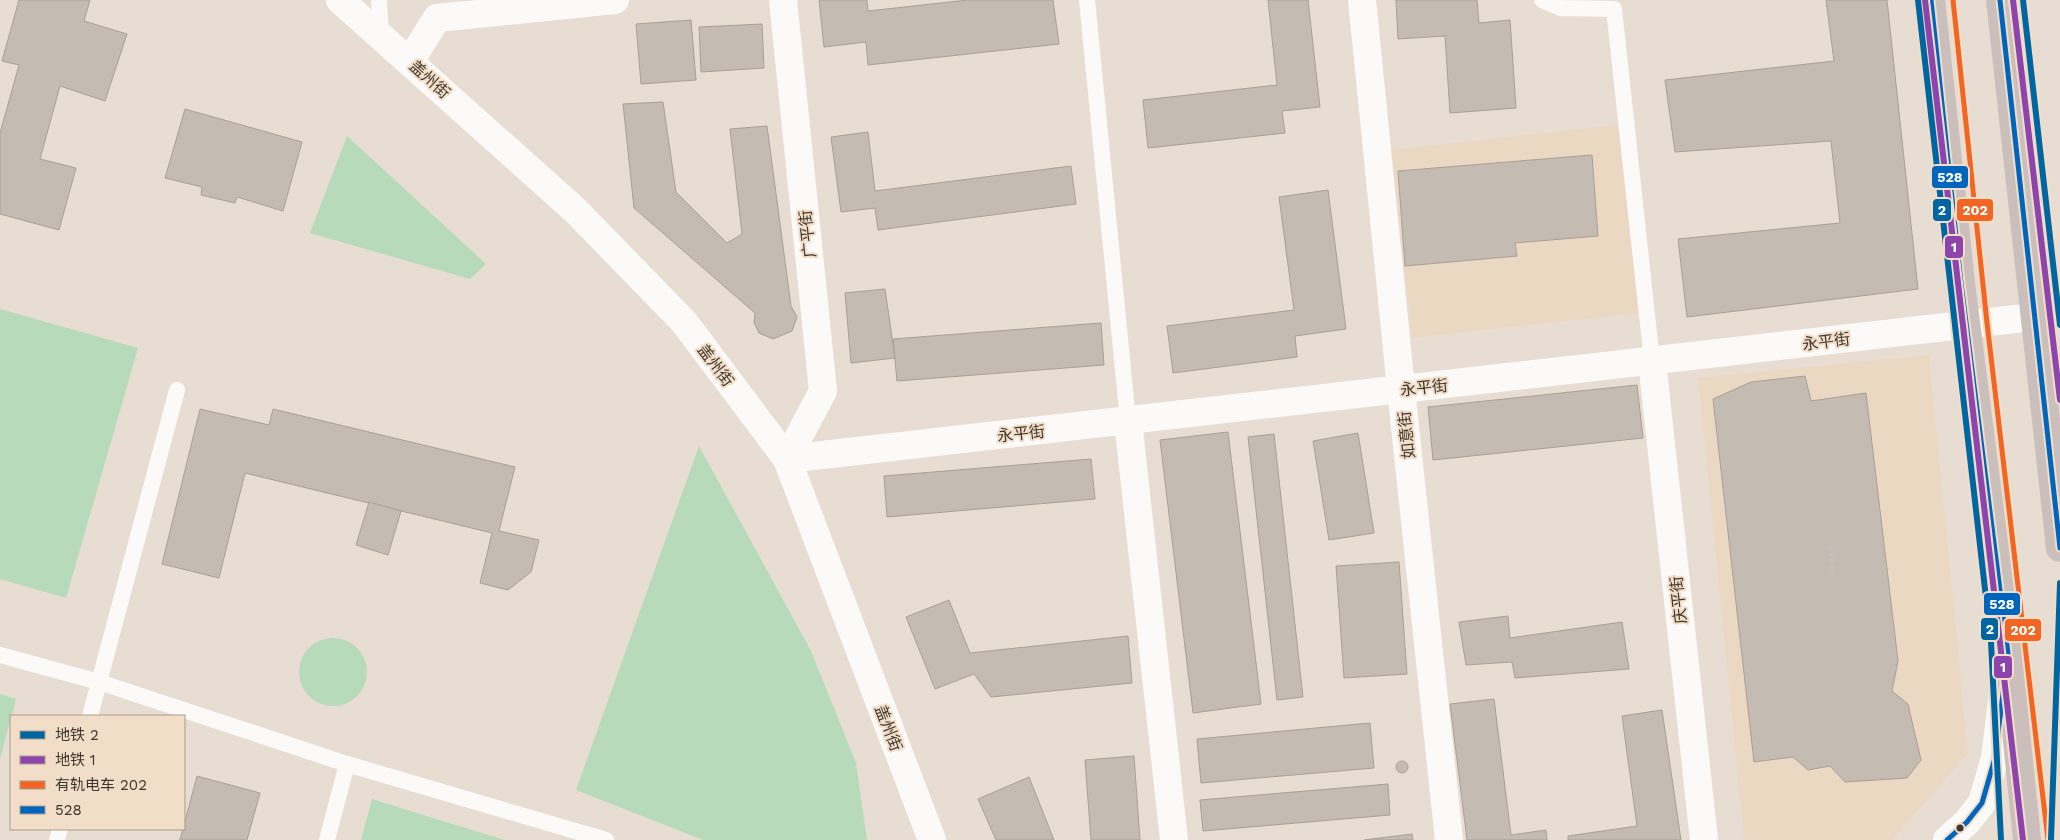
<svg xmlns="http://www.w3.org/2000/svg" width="2060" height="840" font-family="'Work Sans','Noto Sans SC',sans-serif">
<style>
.built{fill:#ebd8c3}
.green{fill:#b7daba}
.building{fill:#c4bbb3;stroke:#a89f96}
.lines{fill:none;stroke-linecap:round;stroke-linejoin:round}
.path{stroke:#c5c2be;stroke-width:3;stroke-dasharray:4 2.5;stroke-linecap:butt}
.lane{stroke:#fcfaf8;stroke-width:16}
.street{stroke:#fcfaf8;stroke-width:28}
.secondary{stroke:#fcfaf8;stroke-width:28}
.primary{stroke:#cabfbb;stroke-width:28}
.bus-1-casing{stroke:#f2dec8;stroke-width:9}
.bus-1{stroke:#0065bd;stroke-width:5}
.tram-1-casing{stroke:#f2dec8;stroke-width:9}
.tram-1{stroke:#f26522;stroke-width:5}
.metro-1-casing{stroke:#f2dec8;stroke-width:10}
.metro-2-casing{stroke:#f2dec8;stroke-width:10}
.metro-1{stroke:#0066a1;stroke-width:6}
.metro-2{stroke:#8e44ad;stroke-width:6}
.bus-dot{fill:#3f372e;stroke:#f2dec8;stroke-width:2}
.labels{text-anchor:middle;stroke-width:4;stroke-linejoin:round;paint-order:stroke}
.street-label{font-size:16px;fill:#3f372e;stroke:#f2dec8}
.line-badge{stroke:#f2dec8;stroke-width:2}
.badge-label{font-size:14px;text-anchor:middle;font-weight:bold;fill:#fff}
</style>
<rect width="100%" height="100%" fill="#e8ddd2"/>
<g class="built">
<path d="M 1618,125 L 1639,313 L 1412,338 L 1391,150 Z"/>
<path d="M 1929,355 L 1968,753 L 1892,840 L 1744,840 L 1698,378 Z"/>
</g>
<g class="green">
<path d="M 347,136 L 486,264 L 470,279 L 310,233 Z"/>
<path d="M 0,309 L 138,348 L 66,598 L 0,579 Z"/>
<path d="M 699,446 L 811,651 L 856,763 L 867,840 L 703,840 L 576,790 Z"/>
<circle cx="333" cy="672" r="34"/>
<path d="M 0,694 L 16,699 L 0,759 Z"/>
<path d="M 372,799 L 504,840 L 361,840 Z"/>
</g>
<g class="building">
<path d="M 19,0 L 90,0 L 84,21 L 127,34 L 105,101 L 60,86 L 40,159 L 76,168 L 59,230 L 0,214 L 0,133 L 19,65 L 2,61 Z"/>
<path d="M 819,0 L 867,0 L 868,11 L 968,0 L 1053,0 L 1059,44 L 868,65 L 866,42 L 824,47 Z"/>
<path d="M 1268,0 L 1308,0 L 1320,107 L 1282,111 L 1285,133 L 1148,148 L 1143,100 L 1277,85 Z"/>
<path d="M 1396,0 L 1477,0 L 1479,23 L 1510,20 L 1516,108 L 1450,113 L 1445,36 L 1398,39 Z"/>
<path d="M 1826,0 L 1887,0 L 1918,289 L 1687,317 L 1678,239 L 1840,223 L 1831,141 L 1675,152 L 1665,80 L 1834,61 Z"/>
<path d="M 691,20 L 696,80 L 641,84 L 636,24 Z"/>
<path d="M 762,24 L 764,68 L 701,72 L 699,27 Z"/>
<path d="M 663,102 L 676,192 L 727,243 L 742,234 L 730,129 L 767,126 L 791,306 L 797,317 L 792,331 L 773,339 L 759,333 L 754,323 L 755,313 L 634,208 L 623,104 Z"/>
<path d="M 185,109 L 302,142 L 283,211 L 237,197 L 235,203 L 201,195 L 202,187 L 165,178 Z"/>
<path d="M 868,132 L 875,191 L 1071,166 L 1076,204 L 878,230 L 875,208 L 841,212 L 831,137 Z"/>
<path d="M 1592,155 L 1598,236 L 1515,243 L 1517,256 L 1405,266 L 1398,171 Z"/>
<path d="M 1328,190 L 1346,329 L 1295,336 L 1297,357 L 1173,373 L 1167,326 L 1294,310 L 1279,197 Z"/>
<path d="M 885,289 L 895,358 L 851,363 L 845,293 Z"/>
<path d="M 1101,323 L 1104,365 L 897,381 L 893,339 Z"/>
<path d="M 1805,376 L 1811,401 L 1866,393 L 1898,661 L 1892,691 L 1908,704 L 1921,760 L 1907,778 L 1845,782 L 1830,766 L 1808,770 L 1793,757 L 1754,762 L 1713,399 L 1751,382 Z"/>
<path d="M 1637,385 L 1643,438 L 1433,460 L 1428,407 Z"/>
<path d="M 200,409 L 269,425 L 273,409 L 515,467 L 499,531 L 539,540 L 531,572 L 508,590 L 480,583 L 492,533 L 245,473 L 219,578 L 162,564 Z"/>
<path d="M 1228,432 L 1261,704 L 1193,713 L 1160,440 Z"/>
<path d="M 1358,433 L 1374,533 L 1329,540 L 1313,441 Z"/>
<path d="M 1274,434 L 1303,697 L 1277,700 L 1248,437 Z"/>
<path d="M 1091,459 L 1095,499 L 887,517 L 884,476 Z"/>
<path d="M 369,502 L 401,511 L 388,555 L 356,545 Z"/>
<path d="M 1399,562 L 1407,674 L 1344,678 L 1336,566 Z"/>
<path d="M 949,600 L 970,653 L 1128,636 L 1132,683 L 991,697 L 974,674 L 935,689 L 906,617 Z"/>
<path d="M 1508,616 L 1510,638 L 1622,622 L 1629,669 L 1515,678 L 1512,662 L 1466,665 L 1459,622 Z"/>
<path d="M 1494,699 L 1511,835 L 1546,830 L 1547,840 L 1467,840 L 1450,704 Z"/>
<path d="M 1662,710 L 1681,840 L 1568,840 L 1568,836 L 1637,826 L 1622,716 Z"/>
<path d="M 1370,723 L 1374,768 L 1201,783 L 1197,739 Z"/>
<path d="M 1134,756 L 1140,840 L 1091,840 L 1085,760 Z"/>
<circle cx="1402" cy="767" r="6"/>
<path d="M 197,776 L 260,793 L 247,840 L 180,840 Z"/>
<path d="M 1029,777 L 1054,840 L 996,840 L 978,799 Z"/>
<path d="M 1388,784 L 1390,815 L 1203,831 L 1200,800 Z"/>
<path d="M 1412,834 L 1413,840 L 1364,840 Z"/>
</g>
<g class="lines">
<path class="path" d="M 1830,546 L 1833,574"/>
<g class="lane">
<path d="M 379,0 L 381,35"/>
<path d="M 1087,0 L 1128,421"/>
<path d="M 1542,0 L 1560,8 L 1614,9 L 1652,361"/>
<path d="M 0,655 L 99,682 L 347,764 L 606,840"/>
<path d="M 90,716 L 177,390"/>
<path d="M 57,840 L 60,829"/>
<path d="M 327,840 L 347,764"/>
</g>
<g class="street">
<path d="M 783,0 L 823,391 L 787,459"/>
<path d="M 1362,0 L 1401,389 L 1449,840"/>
<path d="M 410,61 L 437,18 L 615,0"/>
<path d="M 1652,361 L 1704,840"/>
<path d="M 787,459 L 2060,314"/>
</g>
<g class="secondary">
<path d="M 340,0 L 575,210 L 684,322 L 787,459 L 932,840"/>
<path d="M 1128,421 L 1174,840"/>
<path d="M 1947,840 L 1967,822 L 1982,803 L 1995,758 L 2005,677"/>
</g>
<g class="primary">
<path d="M 1931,0 L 1961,283 L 2008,653 L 2027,840"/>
<path d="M 2000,0 L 2060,548"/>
</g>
<defs>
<g id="bus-1">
<path d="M 1931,0 L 1961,283 L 2008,653 L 1995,758 L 1982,803 L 1967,822 L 1947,840"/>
<path d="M 2000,0 L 2060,548"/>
</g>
</defs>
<use href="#bus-1" class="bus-1-casing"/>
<use href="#bus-1" class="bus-1"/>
<defs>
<path id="tram-1" d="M 1953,0 L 1987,323 L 2048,840"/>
</defs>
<use href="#tram-1" class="tram-1-casing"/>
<use href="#tram-1" class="tram-1"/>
<defs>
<g id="metro-1">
<path d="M 1918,0 L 1991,642 L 2001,840"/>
<path d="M 2023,0 L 2060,325"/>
<path d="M 2051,840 L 2060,583"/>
</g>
<g id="metro-2">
<path d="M 1925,0 L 2023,840"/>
<path d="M 2013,0 L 2060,400"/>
</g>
</defs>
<use href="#metro-1" class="metro-1-casing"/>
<use href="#metro-2" class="metro-2-casing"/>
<use href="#metro-1" class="metro-1"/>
<use href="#metro-2" class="metro-2"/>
</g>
<circle class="bus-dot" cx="1960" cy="828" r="4.5"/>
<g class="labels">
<g class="street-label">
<text transform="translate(430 79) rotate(42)" y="6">盖州街</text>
<text transform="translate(807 234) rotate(-96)" y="6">广平街</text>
<text transform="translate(1826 341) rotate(-7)" y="6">永平街</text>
<text transform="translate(716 365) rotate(53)" y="6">盖州街</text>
<text transform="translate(1424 387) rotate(-6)" y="6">永平街</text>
<text transform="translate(1021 433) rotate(-6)" y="6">永平街</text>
<text transform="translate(1406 435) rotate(-96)" y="6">如意街</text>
<text transform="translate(1678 600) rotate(-96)" y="6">庆平街</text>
<text transform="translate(889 728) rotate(69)" y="6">盖州街</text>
</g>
</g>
<g class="line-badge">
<rect x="1931" y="165" width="38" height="24" rx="5" fill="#0065bd"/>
<rect x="1932" y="198" width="20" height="24" rx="5" fill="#0066a1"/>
<rect x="1956" y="198" width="38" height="24" rx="5" fill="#f26522"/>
<rect x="1944" y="235" width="20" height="24" rx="5" fill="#8e44ad"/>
<rect x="1983" y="592" width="38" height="24" rx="5" fill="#0065bd"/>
<rect x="1980" y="617" width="19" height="24" rx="5" fill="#0066a1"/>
<rect x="2004" y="618" width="38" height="24" rx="5" fill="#f26522"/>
<rect x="1993" y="655" width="20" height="24" rx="5" fill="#8e44ad"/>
</g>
<g class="badge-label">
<text x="1950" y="182">528</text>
<text x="1942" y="215">2</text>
<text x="1975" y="215">202</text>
<text x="1954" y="252">1</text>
<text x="2002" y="609">528</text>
<text x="1990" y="634">2</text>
<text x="2023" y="635">202</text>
<text x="2003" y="672">1</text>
</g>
<rect x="10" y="715" width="175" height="115" fill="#f2dec8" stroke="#aa9b8a"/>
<rect x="20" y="731" width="25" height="8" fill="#0066a1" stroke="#aa9b8a"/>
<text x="55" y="740" font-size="15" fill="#3f372e">地铁 2</text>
<rect x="20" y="756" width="25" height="8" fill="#8e44ad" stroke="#aa9b8a"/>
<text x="55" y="765" font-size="15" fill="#3f372e">地铁 1</text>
<rect x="20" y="781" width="25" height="8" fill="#f26522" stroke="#aa9b8a"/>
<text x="55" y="790" font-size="15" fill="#3f372e">有轨电车 202</text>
<rect x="20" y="806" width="25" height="8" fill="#0065bd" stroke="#aa9b8a"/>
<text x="55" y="815" font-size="15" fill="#3f372e">528</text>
</svg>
